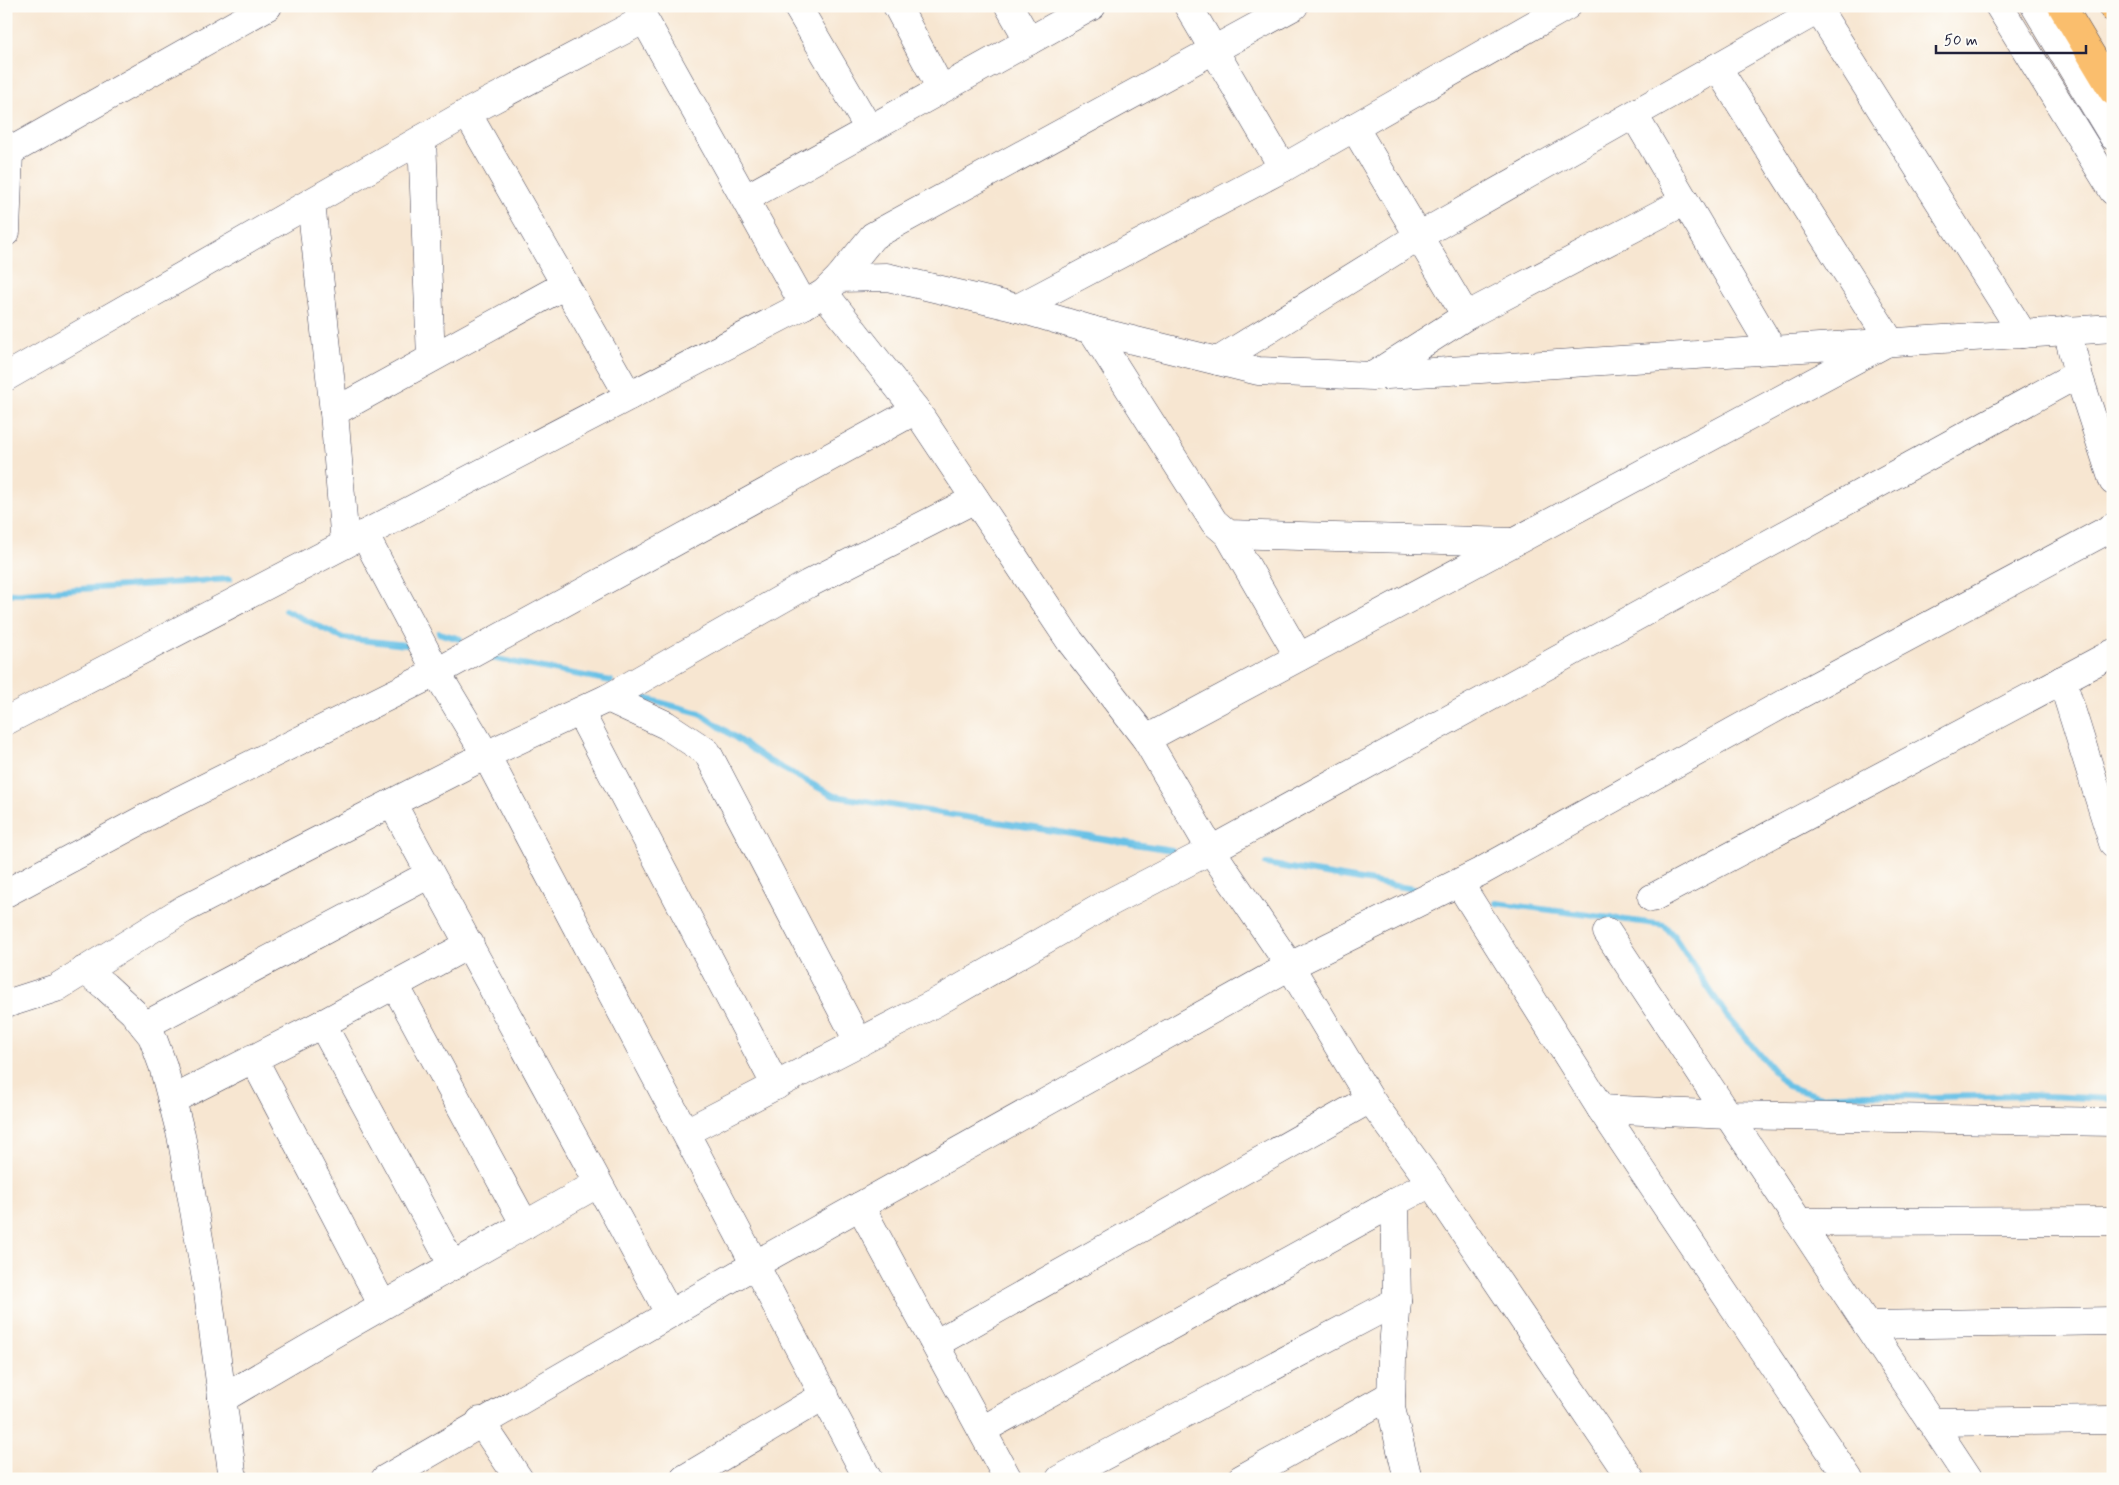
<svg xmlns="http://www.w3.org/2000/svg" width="2119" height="1485" font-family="Mynerve,sans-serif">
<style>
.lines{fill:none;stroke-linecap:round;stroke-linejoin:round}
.stream{stroke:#69c1e6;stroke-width:6}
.minor-casing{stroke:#423f52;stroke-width:29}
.highway-casing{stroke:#423f52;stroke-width:29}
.minor{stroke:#fff;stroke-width:28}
.highway{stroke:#fabe6d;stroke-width:28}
</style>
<rect width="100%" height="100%" fill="#fdfcf7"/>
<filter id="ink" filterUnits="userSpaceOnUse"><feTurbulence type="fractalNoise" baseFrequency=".02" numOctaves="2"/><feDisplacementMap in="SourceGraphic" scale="10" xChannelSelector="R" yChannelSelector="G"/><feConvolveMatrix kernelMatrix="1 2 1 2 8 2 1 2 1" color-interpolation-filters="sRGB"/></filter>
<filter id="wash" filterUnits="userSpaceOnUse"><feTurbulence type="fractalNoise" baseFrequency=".0096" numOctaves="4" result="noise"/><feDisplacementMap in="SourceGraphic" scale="20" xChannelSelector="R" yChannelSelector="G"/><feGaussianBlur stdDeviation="1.12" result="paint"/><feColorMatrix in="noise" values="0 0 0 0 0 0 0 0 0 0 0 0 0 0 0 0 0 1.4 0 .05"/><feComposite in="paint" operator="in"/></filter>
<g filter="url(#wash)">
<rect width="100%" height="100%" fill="#f7e6d1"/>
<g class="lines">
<g class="stream">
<path d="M 6,594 L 230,579"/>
<path d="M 285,610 L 343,638 L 406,645"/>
<path d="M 439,633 L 460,639"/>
<path d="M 491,658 L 611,681"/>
<path d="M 636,696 L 700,713 L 769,761 L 834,796 L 1172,850"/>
<path d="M 1266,864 L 1414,889"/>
<path d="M 1496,903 L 1664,925 L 1674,936 L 1727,1016 L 1787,1086 L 1818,1096 L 1869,1094 L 1932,1097 L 2022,1095 L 2113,1099"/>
</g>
</g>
</g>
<g filter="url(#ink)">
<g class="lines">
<defs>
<g id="minor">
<path d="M 637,6 L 804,305"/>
<path d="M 797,6 L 869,129"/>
<path d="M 897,6 L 941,89"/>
<path d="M 1009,6 L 1029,41"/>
<path d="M 1188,6 L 1283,168"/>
<path d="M 1816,6 L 2023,334"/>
<path d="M 1999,6 L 2113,191"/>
<path d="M 2035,6 L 2113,136"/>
<path d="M 467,113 L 629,396"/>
<path d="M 1634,115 L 1772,349"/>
<path d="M 1354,127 L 1466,316"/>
<path d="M 422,139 L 431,358"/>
<path d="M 6,144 L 9,152 L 6,232"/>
<path d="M 9,152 L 268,6"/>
<path d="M 746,198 L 1092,6"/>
<path d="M 311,203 L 334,412 L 345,544"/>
<path d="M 839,278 L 873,236 L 1294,6"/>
<path d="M 824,293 L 916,410 L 1070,641 L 1146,739 L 1211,850 L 1290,966 L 1370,1099 L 1431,1183 L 1631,1479"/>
<path d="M 1018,308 L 1092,330 L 1258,371 L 1372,376 L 2113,328"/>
<path d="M 1092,330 L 1214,522 L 1228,534 L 1514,542"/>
<path d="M 2067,330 L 2078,374 L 2113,481"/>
<path d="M 1218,361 L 1419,236 L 1818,10"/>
<path d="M 1374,375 L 1466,316 L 1685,201"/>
<path d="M 6,377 L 467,113 L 643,20"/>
<path d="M 334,412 L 565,285"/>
<path d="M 364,534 L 441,680 L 486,755 L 868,1479"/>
<path d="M 1228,534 L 1299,657"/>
<path d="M 2062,680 L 2113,843"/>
<path d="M 608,698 L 666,725 L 707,752 L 859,1043"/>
<path d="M 580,712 L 776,1086"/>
<path d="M 6,721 L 804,305 L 824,293 L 839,278 L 887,277 L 1018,308 L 1283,168 L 1567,6"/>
<path d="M 1146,739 L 1890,341 L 1717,67"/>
<path d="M 392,803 L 669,1313"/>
<path d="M 1459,883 L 1601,1109 L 1849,1479"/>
<path d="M 6,893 L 168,806 L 437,672 L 916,410"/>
<path d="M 1652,898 L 2113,653"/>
<path d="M 1607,932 L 1969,1479"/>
<path d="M 84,970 L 105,986 L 133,1012 L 152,1036 L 163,1066 L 181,1135 L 207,1285 L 233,1479"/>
<path d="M 395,985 L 525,1225"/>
<path d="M 6,1004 L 56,988 L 184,909 L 486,755 L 608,698 L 808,584 L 975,499"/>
<path d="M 322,1024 L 453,1266"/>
<path d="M 144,1026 L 430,874"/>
<path d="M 253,1058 L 382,1304"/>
<path d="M 172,1100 L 322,1024 L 470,944"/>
<path d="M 1601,1109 L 1728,1115 L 2113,1122"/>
<path d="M 686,1132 L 935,1003 L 1105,905 L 1211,850 L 2078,374"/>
<path d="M 860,1206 L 1008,1479"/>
<path d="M 1799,1222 L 2113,1221"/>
<path d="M 1867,1325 L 2113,1321"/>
<path d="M 935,1344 L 1370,1099"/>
<path d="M 222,1399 C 346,1325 472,1255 597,1184"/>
<path d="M 480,1421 L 519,1479"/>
<path d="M 1931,1422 L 2113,1420"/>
<path d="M 982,1430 L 1395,1202"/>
<path d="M 385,1479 L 756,1264 L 1290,966 L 1480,872 L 1799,695 L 2113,527"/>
<path d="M 684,1479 L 825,1395"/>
<path d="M 1060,1479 L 1397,1301"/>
<path d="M 1241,1479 L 1391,1395"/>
<path d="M 1408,1479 L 1391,1408 L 1392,1359 L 1397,1301 L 1395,1202 L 1431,1183"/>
</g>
<g id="highway">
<path d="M 2062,6 L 2113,91"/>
<path d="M 2112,6 L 2113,8"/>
</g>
</defs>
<use href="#minor" class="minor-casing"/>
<use href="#highway" class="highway-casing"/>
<use href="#minor" class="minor"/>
<use href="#highway" class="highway"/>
</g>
</g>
<rect width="2119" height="1485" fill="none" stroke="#fdfcf7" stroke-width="25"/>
<path d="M1936 45v8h150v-8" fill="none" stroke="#22223b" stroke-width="2.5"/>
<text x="1944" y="45" font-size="15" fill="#22223b" stroke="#fdfcf7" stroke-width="4" paint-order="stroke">50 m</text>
</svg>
